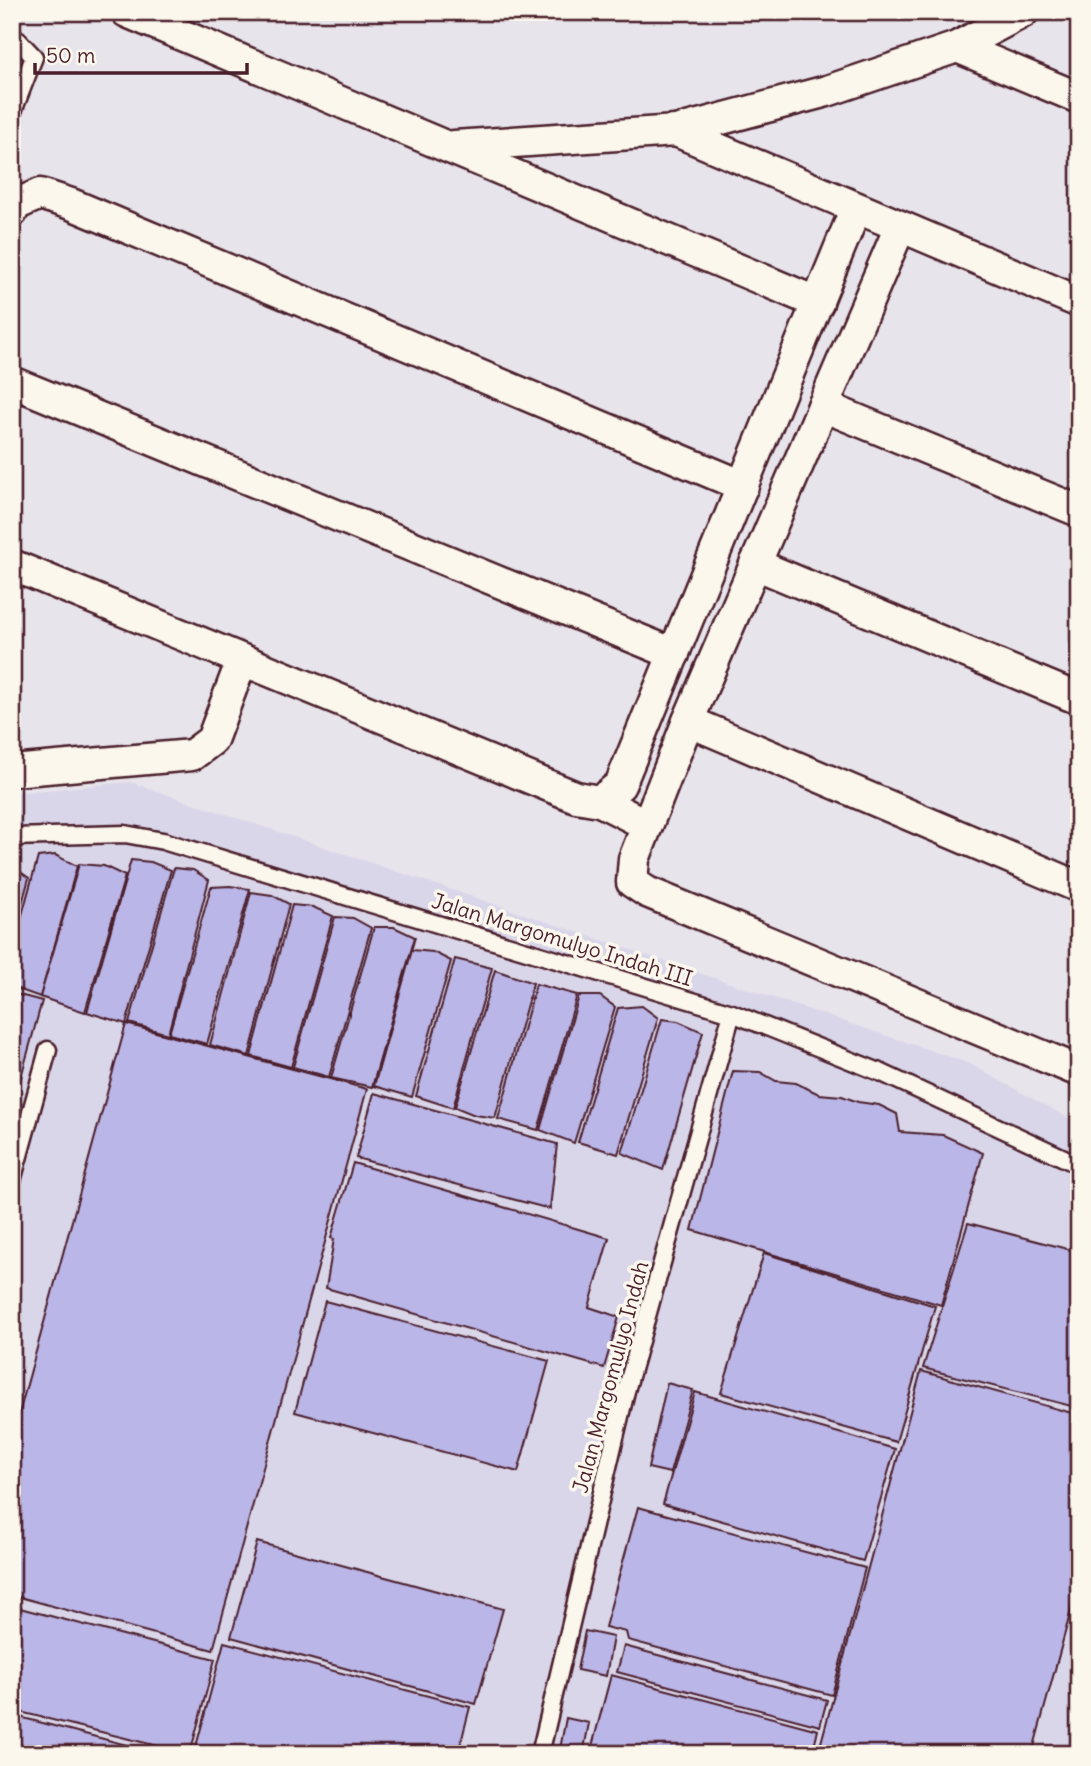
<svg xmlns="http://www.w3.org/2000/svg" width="1091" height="1766" font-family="Delius,sans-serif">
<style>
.built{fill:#dad6ea}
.building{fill:#bbb6e8;stroke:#4a1f2b;stroke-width:2}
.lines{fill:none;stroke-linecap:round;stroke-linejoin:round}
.lane-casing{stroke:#4a1f2b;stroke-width:21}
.street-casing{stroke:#4a1f2b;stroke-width:35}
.lane{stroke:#fbf7ec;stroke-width:16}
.street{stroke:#fbf7ec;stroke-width:30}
.labels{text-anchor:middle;stroke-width:7;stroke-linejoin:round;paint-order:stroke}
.street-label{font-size:21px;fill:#4a1f2b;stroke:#fbf7ec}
</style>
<rect width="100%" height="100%" fill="#e8e4eb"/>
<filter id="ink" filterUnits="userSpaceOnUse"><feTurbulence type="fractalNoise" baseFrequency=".0143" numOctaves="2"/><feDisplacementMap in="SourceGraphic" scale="14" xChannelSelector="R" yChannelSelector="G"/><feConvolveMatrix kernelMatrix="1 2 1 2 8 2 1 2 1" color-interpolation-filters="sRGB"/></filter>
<g filter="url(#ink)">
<path class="built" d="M 130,782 L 968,1063 L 1079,1124 L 1079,1754 L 12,1754 L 12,793 Z"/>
<g class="building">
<path d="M 55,855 L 77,866 L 40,997 L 12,987 L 12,951 L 38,857 Z"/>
<path d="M 131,860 L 151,862 L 171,870 L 126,1024 L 87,1012 Z"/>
<path d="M 79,864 L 104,866 L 125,876 L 85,1012 L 40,997 Z"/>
<path d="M 12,866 L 29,878 L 12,940 Z"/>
<path d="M 174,868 L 193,870 L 209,880 L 168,1034 L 129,1023 Z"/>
<path d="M 230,886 L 250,889 L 207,1044 L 169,1034 L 211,887 Z"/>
<path d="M 251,892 L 272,895 L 289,904 L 249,1056 L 210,1045 Z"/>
<path d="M 292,905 L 313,907 L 333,916 L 291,1067 L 251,1056 Z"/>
<path d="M 335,917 L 353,918 L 371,928 L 329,1077 L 293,1067 Z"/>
<path d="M 374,927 L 394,927 L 415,937 L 372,1087 L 331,1078 Z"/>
<path d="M 412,950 L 433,952 L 451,961 L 412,1097 L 374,1086 Z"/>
<path d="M 455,959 L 492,968 L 453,1108 L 416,1096 Z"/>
<path d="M 495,970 L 533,983 L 495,1118 L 475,1115 L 455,1107 Z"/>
<path d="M 536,984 L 577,995 L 538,1130 L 498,1119 Z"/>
<path d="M 12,993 L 42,1001 L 15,1099 L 12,1098 Z"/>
<path d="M 579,996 L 600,996 L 615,1007 L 574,1143 L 540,1130 Z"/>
<path d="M 642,1006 L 658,1018 L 618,1154 L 578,1142 L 618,1008 Z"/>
<path d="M 662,1019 L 678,1021 L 703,1032 L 663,1170 L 622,1153 Z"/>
<path d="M 126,1024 L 367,1089 L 213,1650 L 12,1595 L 12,1439 Z"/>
<path d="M 733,1071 L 760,1072 L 776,1081 L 796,1083 L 819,1094 L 842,1096 L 858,1102 L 879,1105 L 897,1114 L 900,1132 L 943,1135 L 983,1153 L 941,1305 L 692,1230 Z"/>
<path d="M 374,1093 L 557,1144 L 550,1209 L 356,1158 Z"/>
<path d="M 353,1163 L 609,1238 L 589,1307 L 619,1317 L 604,1368 L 326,1288 L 334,1239 L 331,1238 Z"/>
<path d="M 968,1223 L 1079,1252 L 1079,1408 L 923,1368 Z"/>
<path d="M 764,1253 L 935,1306 L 896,1442 L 721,1393 Z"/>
<path d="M 325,1301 L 549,1361 L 518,1472 L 295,1412 Z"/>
<path d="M 921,1371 L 1079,1415 L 1079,1581 L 1032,1754 L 818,1754 Z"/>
<path d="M 667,1383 L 693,1390 L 670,1473 L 648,1468 Z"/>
<path d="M 695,1392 L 895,1449 L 863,1561 L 663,1504 Z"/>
<path d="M 638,1507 L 865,1568 L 832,1695 L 628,1640 L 626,1632 L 605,1627 Z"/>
<path d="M 257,1542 L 503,1609 L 476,1704 L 231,1637 Z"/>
<path d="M 12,1606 L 215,1659 L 190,1754 L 12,1710 Z"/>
<path d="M 585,1631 L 613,1637 L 606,1676 L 577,1670 Z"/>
<path d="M 224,1642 L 470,1707 L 458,1754 L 194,1754 Z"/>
<path d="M 624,1646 L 827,1700 L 820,1726 L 617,1672 Z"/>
<path d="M 611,1675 L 818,1730 L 812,1754 L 590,1754 Z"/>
<path d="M 12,1715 L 161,1754 L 12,1754 Z"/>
<path d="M 566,1718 L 589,1723 L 583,1754 L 559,1754 Z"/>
</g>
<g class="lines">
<defs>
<g id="lane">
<path d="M 12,40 L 18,40 L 34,57 L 12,114"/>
<path d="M 12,837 L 125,834 L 163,841 L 732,1013 L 882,1073 L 1079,1165"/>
<path d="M 12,1181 L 48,1050"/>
<path d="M 540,1754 L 626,1391 L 732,1013"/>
</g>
<g id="street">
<path d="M 127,12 L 818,303"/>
<path d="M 957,47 L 1079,98"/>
<path d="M 676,131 L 1079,302"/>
<path d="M 454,146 L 676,131 L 827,91 L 957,47 L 1023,12"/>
<path d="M 12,212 L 15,205 L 40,194 L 71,204 L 743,486"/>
<path d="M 900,227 L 688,721 L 634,859 L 632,882 L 647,892 L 1079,1071"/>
<path d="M 12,382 L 674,654"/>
<path d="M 823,406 L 1079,511"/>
<path d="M 755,564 L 1079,699"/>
<path d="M 12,565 L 576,797 L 600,801 L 620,785 L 856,208"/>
<path d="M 688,721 L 1079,887"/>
<path d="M 12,771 L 192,755 L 212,740 L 242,660"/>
<path d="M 600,801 L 647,825"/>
</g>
</defs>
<use href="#lane" class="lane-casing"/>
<use href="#street" class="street-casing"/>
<use href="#lane" class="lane"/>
<use href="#street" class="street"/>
</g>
</g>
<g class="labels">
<g class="street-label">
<text transform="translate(562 940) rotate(17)" y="7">Jalan Margomulyo Indah III</text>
<text transform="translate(611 1377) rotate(-75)" y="7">Jalan Margomulyo Indah</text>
</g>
</g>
<rect width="1091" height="1766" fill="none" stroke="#fbf7ec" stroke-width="42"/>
<rect x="21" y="21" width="1049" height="1724" fill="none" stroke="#4a1f2b" stroke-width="2.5" filter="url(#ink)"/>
<path d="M35 63v10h212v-10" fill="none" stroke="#4a1f2b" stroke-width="3.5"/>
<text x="46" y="63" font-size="21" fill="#4a1f2b" stroke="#fbf7ec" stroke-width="5" paint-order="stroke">50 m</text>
</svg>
